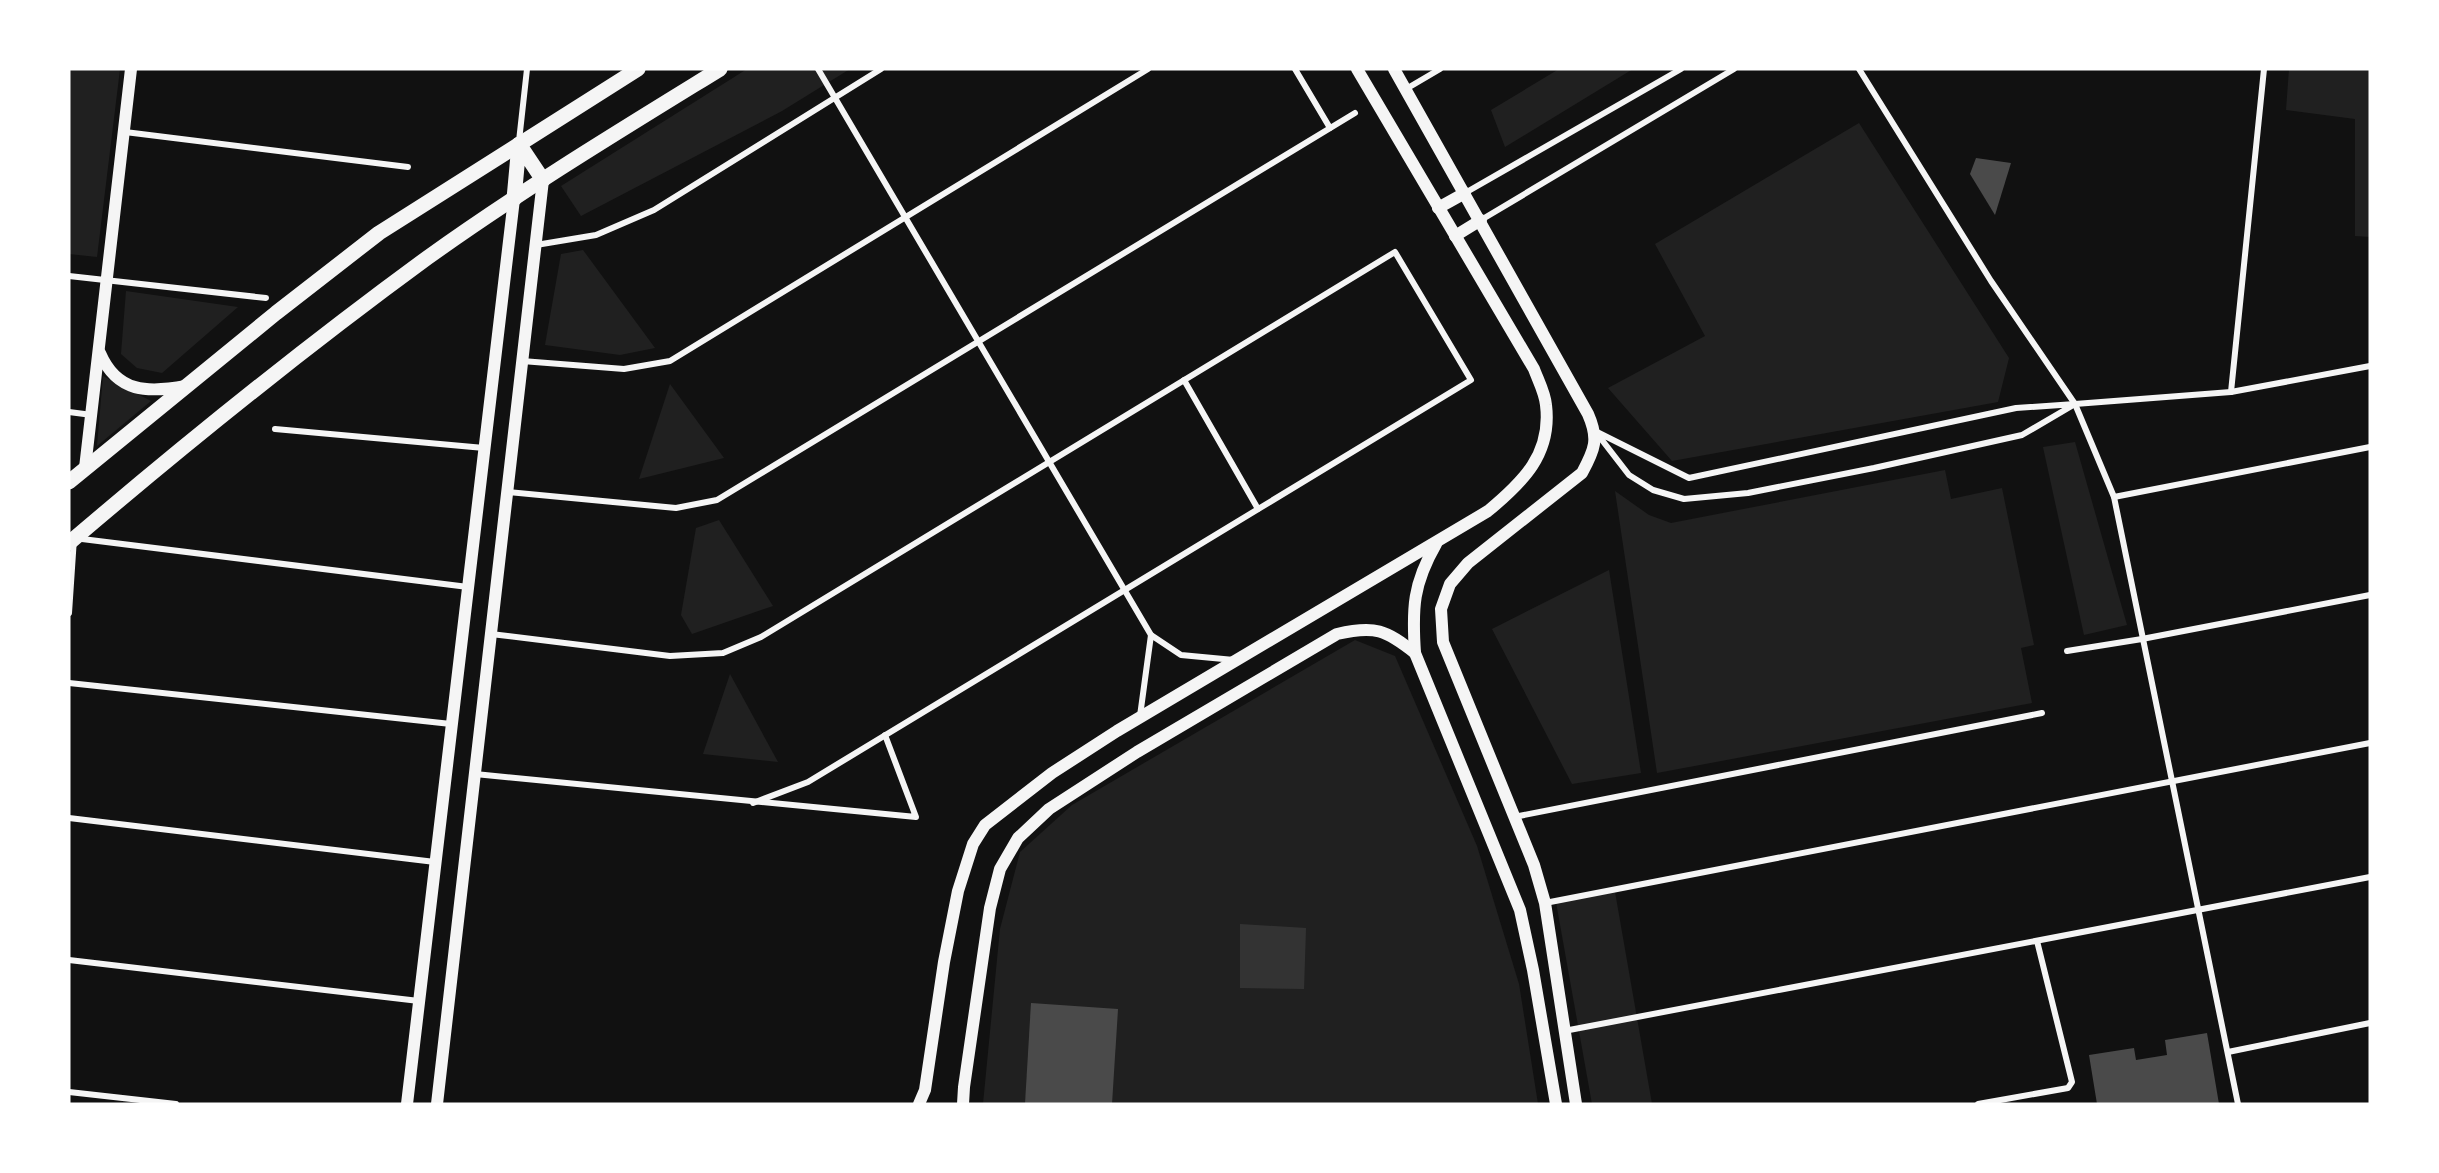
<svg xmlns="http://www.w3.org/2000/svg" width="2439" height="1173" font-family="'Crimson Pro',serif">
<style>
.green{fill:#202020}
.water{fill:#333}
.building{fill:#4a4a4a}
.lines{fill:none;stroke-linecap:round;stroke-linejoin:round}
.minor{stroke:#f5f5f5;stroke-width:6}
.secondary{stroke:#f5f5f5;stroke-width:12}
.primary{stroke:#f5f5f5;stroke-width:15}
</style>
<rect width="100%" height="100%" fill="#111"/>
<g class="green">
<path d="M 69,69 L 120,69 L 97,257 L 69,254 Z"/>
<path d="M 747,69 L 850,69 L 782,111 L 581,216 L 561,186 Z"/>
<path d="M 1559,69 L 1633,69 L 1505,147 L 1491,110 Z"/>
<path d="M 2289,69 L 2370,69 L 2370,237 L 2355,236 L 2355,119 L 2286,110 Z"/>
<path d="M 1859,123 L 2009,358 L 1998,402 L 1672,461 L 1608,388 L 1705,336 L 1655,244 Z"/>
<path d="M 583,250 L 655,348 L 620,355 L 545,345 L 561,254 Z"/>
<path d="M 126,291 L 238,307 L 162,373 L 137,368 L 121,354 Z"/>
<path d="M 103,376 L 151,401 L 97,446 Z"/>
<path d="M 670,384 L 724,458 L 639,479 Z"/>
<path d="M 2075,442 L 2127,625 L 2084,635 L 2043,447 Z"/>
<path d="M 1945,470 L 1951,499 L 2002,488 L 2034,645 L 2021,648 L 2032,703 L 1657,773 L 1615,491 L 1649,515 L 1671,523 Z"/>
<path d="M 719,520 L 773,606 L 692,634 L 681,615 L 696,528 Z"/>
<path d="M 1609,570 L 1641,773 L 1572,784 L 1492,629 Z"/>
<path d="M 1355,640 L 1395,656 L 1477,846 L 1519,984 L 1538,1104 L 983,1104 L 1000,929 L 1020,852 L 1072,805 Z"/>
<path d="M 730,674 L 778,762 L 703,754 Z"/>
<path d="M 1615,892 L 1652,1104 L 1592,1104 L 1556,902 Z"/>
</g>
<path class="water" d="M 1240,924 L 1306,928 L 1304,989 L 1240,988 Z"/>
<g class="building">
<path d="M 1976,158 L 2011,163 L 1995,215 L 1970,174 Z"/>
<path d="M 1031,1003 L 1118,1009 L 1112,1104 L 1025,1104 Z"/>
<path d="M 2207,1033 L 2219,1104 L 2097,1104 L 2089,1055 L 2134,1048 L 2136,1060 L 2167,1055 L 2165,1040 Z"/>
</g>
<g class="lines">
<g class="minor">
<path d="M 818,69 L 1151,635"/>
<path d="M 1295,69 L 1330,128"/>
<path d="M 1859,69 L 1991,281 L 2075,404 L 2114,497 L 2238,1104"/>
<path d="M 1406,89 L 1440,69"/>
<path d="M 125,132 L 408,167"/>
<path d="M 519,141 L 527,69"/>
<path d="M 1465,193 L 1681,69"/>
<path d="M 1481,220 L 1734,69"/>
<path d="M 536,245 L 596,235 L 654,210 L 881,69"/>
<path d="M 69,276 L 266,298"/>
<path d="M 522,361 L 624,369 L 670,361 L 1148,69"/>
<path d="M 1184,380 L 1258,509"/>
<path d="M 2231,392 L 2264,69"/>
<path d="M 2075,404 L 2022,435 L 1874,468 L 1748,493 L 1684,499 L 1653,490 L 1629,475 L 1595,431 L 1689,478 L 2016,408 Z"/>
<path d="M 2075,404 L 2231,392 L 2370,366"/>
<path d="M 69,412 L 92,415"/>
<path d="M 275,429 L 484,448"/>
<path d="M 507,492 L 676,508 L 717,500 L 1355,113"/>
<path d="M 2114,497 L 2370,447"/>
<path d="M 69,613 L 74,538 L 468,587"/>
<path d="M 491,634 L 670,656 L 723,653 L 761,637 L 1395,252 L 1471,380 L 808,782 L 753,803"/>
<path d="M 2067,651 L 2142,639 L 2370,595"/>
<path d="M 69,683 L 451,724"/>
<path d="M 1140,716 L 1151,635 L 1181,655 L 1234,660"/>
<path d="M 475,774 L 916,817 L 885,735"/>
<path d="M 1514,817 L 2042,713"/>
<path d="M 69,818 L 435,862"/>
<path d="M 1545,903 L 2370,743"/>
<path d="M 69,960 L 419,1001"/>
<path d="M 1564,1031 L 2370,877"/>
<path d="M 2228,1052 L 2370,1023"/>
<path d="M 69,1092 L 176,1104"/>
<path d="M 1978,1104 L 2068,1088 L 2072,1082 L 2037,941"/>
</g>
<g class="secondary">
<path d="M 1394,69 L 1588,414 C 1599,439 1595,449 1582,473 L 1468,563 L 1450,584 L 1441,609 L 1443,642 L 1534,865 L 1545,903 L 1576,1104"/>
<path d="M 1438,208 L 1465,193"/>
<path d="M 1455,236 L 1481,220"/>
<path d="M 100,353 C 117,393 148,393 186,386"/>
<path d="M 85,468 L 131,69"/>
<path d="M 1436,544 C 1413,584 1412,608 1415,653 L 1520,910 L 1533,970 L 1556,1104"/>
<path d="M 407,1104 L 514,199"/>
<path d="M 437,1104 L 543,180"/>
<path d="M 919,1104 L 925,1090 L 944,962 L 958,891 L 973,844 L 985,825 L 1052,773 L 1117,731 L 1488,511 C 1523,482 1552,454 1546,405 C 1545,393 1538,380 1534,369 L 1357,69"/>
<path d="M 963,1104 L 964,1087 L 990,908 L 1000,869 L 1018,838 L 1049,809 L 1137,752 L 1337,634 C 1375,625 1386,630 1415,653"/>
</g>
<g class="primary">
<path d="M 514,199 L 519,144 L 543,180"/>
<path d="M 69,482 L 276,313 L 379,233 L 638,69"/>
<path d="M 69,543 C 185,444 304,348 427,258 C 522,190 621,130 720,69"/>
</g>
</g>
<rect width="2439" height="1173" fill="none" stroke="#ffffff" stroke-width="141"/>
</svg>
